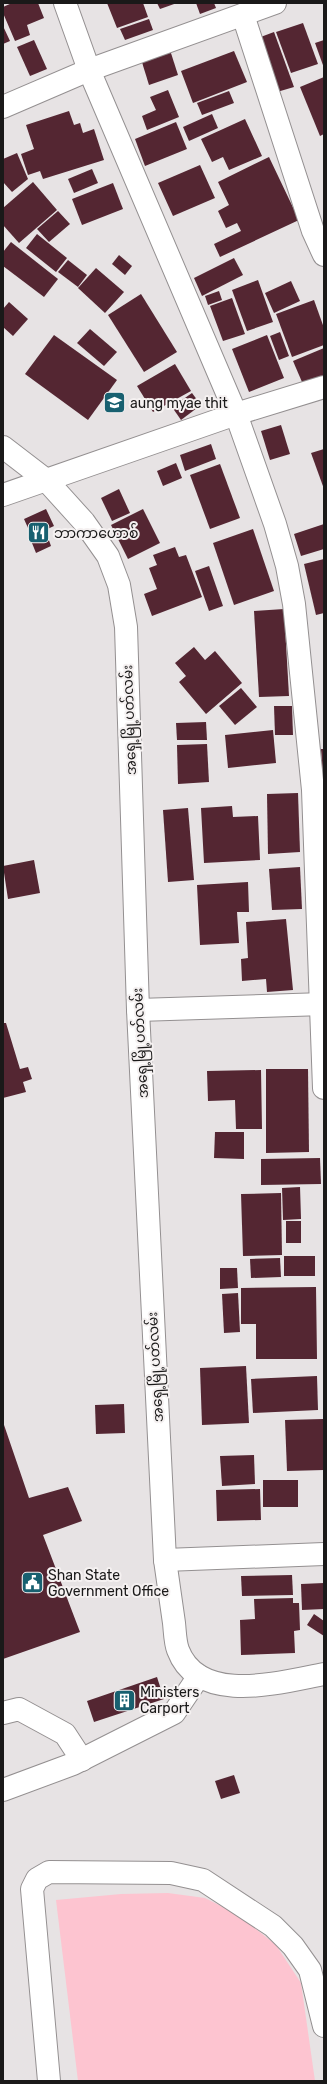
<svg xmlns="http://www.w3.org/2000/svg" width="327" height="2084" font-family="Rubik,'Noto Sans Myanmar',sans-serif">
<style>
.green{fill:#fdc4d0}
.building{fill:#542632}
.lines{fill:none;stroke-linecap:round;stroke-linejoin:round}
.minor-casing{stroke:#949091;stroke-width:24}
.minor{stroke:#fff;stroke-width:22}
.labels{text-anchor:middle;stroke-width:4;stroke-linejoin:round;paint-order:stroke}
.poi-label{font-size:14px;fill:#1a1919;stroke:#f5f1f1;text-anchor:start}
.street-label{font-size:14px;fill:#1a1919;stroke:#f5f1f1}
</style>
<rect width="100%" height="100%" fill="#e7e3e4"/>
<path class="green" d="M 168,1893 L 205,1898 L 237,1914 L 276,1945 L 301,1983 L 315,2081 L 78,2081 L 56,1900 L 121,1894 Z"/>
<g class="building">
<path d="M 12,3 L 38,3 L 44,18 L 27,25 L 30,35 L 15,41 L 3,13 L 3,7 Z"/>
<path d="M 107,3 L 143,3 L 148,17 L 117,28 Z"/>
<path d="M 157,3 L 177,3 L 160,9 Z"/>
<path d="M 196,3 L 214,3 L 216,8 L 200,14 Z"/>
<path d="M 149,19 L 153,30 L 125,40 L 120,29 Z"/>
<path d="M 303,23 L 318,64 L 291,73 L 276,32 Z"/>
<path d="M 3,26 L 10,41 L 3,44 Z"/>
<path d="M 274,32 L 294,87 L 277,92 L 258,38 Z"/>
<path d="M 34,40 L 47,69 L 30,76 L 17,47 Z"/>
<path d="M 324,40 L 324,68 L 315,43 Z"/>
<path d="M 170,50 L 178,75 L 149,85 L 141,59 Z"/>
<path d="M 234,51 L 247,82 L 193,103 L 181,71 Z"/>
<path d="M 324,77 L 324,134 L 320,136 L 300,87 Z"/>
<path d="M 168,90 L 179,117 L 147,130 L 142,116 L 156,110 L 150,97 Z"/>
<path d="M 229,91 L 234,103 L 202,115 L 197,103 Z"/>
<path d="M 69,111 L 74,125 L 80,123 L 83,133 L 94,129 L 104,160 L 43,179 L 40,171 L 28,175 L 21,154 L 34,149 L 26,125 Z"/>
<path d="M 212,114 L 218,128 L 189,141 L 183,127 Z"/>
<path d="M 245,119 L 262,156 L 229,170 L 223,157 L 212,162 L 201,139 Z"/>
<path d="M 176,122 L 187,149 L 145,166 L 135,139 Z"/>
<path d="M 17,153 L 28,179 L 12,192 L 3,182 L 3,159 Z"/>
<path d="M 269,157 L 299,220 L 220,257 L 214,244 L 241,231 L 237,223 L 226,228 L 218,211 L 229,205 L 218,182 Z"/>
<path d="M 200,165 L 215,198 L 173,216 L 158,183 Z"/>
<path d="M 92,169 L 98,183 L 74,193 L 68,179 Z"/>
<path d="M 33,182 L 57,210 L 19,243 L 3,225 L 3,208 Z"/>
<path d="M 113,183 L 123,209 L 82,225 L 72,199 Z"/>
<path d="M 58,211 L 70,224 L 49,242 L 37,229 Z"/>
<path d="M 37,234 L 67,258 L 56,272 L 26,248 Z"/>
<path d="M 11,242 L 58,279 L 44,297 L 3,266 L 3,252 Z"/>
<path d="M 119,255 L 132,266 L 125,275 L 112,264 Z"/>
<path d="M 234,258 L 243,275 L 202,296 L 194,278 Z"/>
<path d="M 68,260 L 87,275 L 78,287 L 58,272 Z"/>
<path d="M 96,268 L 124,292 L 105,313 L 78,288 Z"/>
<path d="M 258,280 L 273,322 L 247,331 L 232,290 Z"/>
<path d="M 291,281 L 300,301 L 274,313 L 265,293 Z"/>
<path d="M 219,291 L 222,300 L 208,305 L 205,296 Z"/>
<path d="M 141,294 L 177,352 L 144,372 L 108,315 Z"/>
<path d="M 232,298 L 245,334 L 223,341 L 210,306 Z"/>
<path d="M 314,300 L 324,328 L 324,345 L 292,357 L 276,314 Z"/>
<path d="M 9,302 L 28,319 L 13,336 L 3,327 L 3,309 Z"/>
<path d="M 90,329 L 117,352 L 104,366 L 77,343 Z"/>
<path d="M 280,332 L 289,356 L 279,360 L 270,336 Z"/>
<path d="M 54,335 L 117,380 L 88,420 L 25,374 Z"/>
<path d="M 267,335 L 284,378 L 249,392 L 232,349 Z"/>
<path d="M 324,348 L 324,381 L 305,389 L 293,361 Z"/>
<path d="M 175,364 L 191,391 L 153,412 L 137,386 Z"/>
<path d="M 192,393 L 201,405 L 181,420 L 172,407 Z"/>
<path d="M 281,425 L 290,454 L 270,460 L 261,431 Z"/>
<path d="M 211,444 L 216,459 L 185,471 L 180,455 Z"/>
<path d="M 324,449 L 324,489 L 311,453 Z"/>
<path d="M 176,463 L 182,478 L 163,486 L 157,471 Z"/>
<path d="M 220,464 L 240,518 L 210,529 L 190,475 Z"/>
<path d="M 119,489 L 130,513 L 112,521 L 101,498 Z"/>
<path d="M 46,509 L 54,526 L 41,532 L 37,523 L 28,528 L 24,519 Z"/>
<path d="M 143,509 L 160,543 L 128,559 L 111,525 Z"/>
<path d="M 324,524 L 324,549 L 301,556 L 294,534 Z"/>
<path d="M 253,529 L 274,591 L 234,605 L 213,543 Z"/>
<path d="M 46,532 L 51,546 L 36,553 L 30,538 Z"/>
<path d="M 175,547 L 179,557 L 186,555 L 202,597 L 152,616 L 144,594 L 157,589 L 149,568 L 157,565 L 153,555 Z"/>
<path d="M 324,559 L 324,613 L 316,615 L 304,564 Z"/>
<path d="M 209,566 L 223,606 L 209,611 L 195,571 Z"/>
<path d="M 284,609 L 289,696 L 259,697 L 254,611 Z"/>
<path d="M 194,647 L 205,660 L 215,651 L 242,683 L 206,714 L 179,682 L 186,676 L 175,663 Z"/>
<path d="M 241,688 L 257,707 L 235,725 L 219,706 Z"/>
<path d="M 274,706 L 292,706 L 293,735 L 275,735 Z"/>
<path d="M 206,722 L 207,740 L 177,740 L 176,723 Z"/>
<path d="M 273,730 L 276,763 L 228,768 L 225,735 Z"/>
<path d="M 207,744 L 209,782 L 178,784 L 177,745 Z"/>
<path d="M 321,749 L 324,749 L 324,779 L 323,779 Z"/>
<path d="M 298,793 L 300,852 L 268,854 L 267,794 Z"/>
<path d="M 232,806 L 233,817 L 258,816 L 260,860 L 204,863 L 201,808 Z"/>
<path d="M 188,808 L 194,880 L 168,882 L 163,810 Z"/>
<path d="M 34,860 L 40,893 L 8,899 L 3,866 Z"/>
<path d="M 300,867 L 302,909 L 272,910 L 269,869 Z"/>
<path d="M 248,882 L 249,912 L 237,912 L 239,943 L 200,945 L 197,885 Z"/>
<path d="M 286,919 L 293,990 L 267,992 L 266,979 L 242,981 L 241,959 L 248,958 L 246,922 Z"/>
<path d="M 3,1023 L 6,1023 L 20,1069 L 28,1067 L 32,1079 L 23,1082 L 26,1092 L 3,1098 Z"/>
<path d="M 266,1069 L 308,1069 L 309,1152 L 266,1153 Z"/>
<path d="M 261,1070 L 262,1129 L 236,1129 L 235,1100 L 208,1101 L 207,1071 Z"/>
<path d="M 215,1132 L 244,1132 L 244,1159 L 214,1158 Z"/>
<path d="M 320,1158 L 321,1184 L 261,1185 L 261,1159 Z"/>
<path d="M 300,1187 L 301,1219 L 283,1220 L 282,1188 Z"/>
<path d="M 281,1193 L 282,1255 L 243,1256 L 241,1194 Z"/>
<rect x="286" y="1221" width="15" height="22"/>
<rect x="284" y="1256" width="31" height="20"/>
<path d="M 280,1258 L 281,1277 L 251,1278 L 250,1259 Z"/>
<path d="M 220,1268 L 237,1268 L 238,1288 L 220,1289 Z"/>
<path d="M 316,1287 L 317,1359 L 256,1359 L 256,1324 L 241,1324 L 241,1288 Z"/>
<path d="M 238,1293 L 240,1332 L 224,1333 L 222,1294 Z"/>
<path d="M 246,1366 L 249,1423 L 202,1425 L 200,1368 Z"/>
<path d="M 317,1376 L 318,1410 L 253,1413 L 251,1379 Z"/>
<path d="M 124,1404 L 125,1433 L 96,1434 L 95,1405 Z"/>
<path d="M 323,1419 L 324,1470 L 287,1471 L 285,1420 Z"/>
<path d="M 3,1422 L 29,1498 L 68,1487 L 82,1521 L 43,1535 L 80,1632 L 3,1659 Z"/>
<path d="M 254,1455 L 255,1484 L 222,1486 L 220,1456 Z"/>
<rect x="263" y="1480" width="35" height="27"/>
<path d="M 260,1489 L 261,1520 L 217,1521 L 216,1490 Z"/>
<path d="M 292,1575 L 293,1595 L 242,1596 L 241,1576 Z"/>
<path d="M 324,1583 L 324,1609 L 302,1610 L 301,1584 Z"/>
<path d="M 293,1598 L 293,1603 L 299,1603 L 300,1630 L 294,1631 L 295,1653 L 241,1655 L 240,1620 L 255,1619 L 254,1599 Z"/>
<path d="M 314,1614 L 324,1621 L 324,1636 L 307,1625 Z"/>
<path d="M 157,1677 L 164,1699 L 94,1722 L 87,1701 Z"/>
<path d="M 234,1775 L 240,1793 L 221,1799 L 215,1781 Z"/>
</g>
<g class="lines">
<defs>
<g id="minor">
<path d="M 65,3 L 89,70 L 236,414 L 275,524 L 287,566 L 294,604 L 313,790 L 324,1088"/>
<path d="M 243,15 L 313,231 L 324,255"/>
<path d="M 3,107 L 89,70 L 275,3"/>
<path d="M 3,447 L 46,480 L 84,522 L 108,556 L 119,585 L 126,627 L 138,1010 L 165,1560 C 168,1581 171,1602 174,1623 C 175,1632 175,1642 178,1650 C 199,1706 281,1682 324,1674"/>
<path d="M 3,495 L 236,414 L 324,387"/>
<path d="M 138,1010 L 324,1004"/>
<path d="M 165,1560 L 324,1554"/>
<path d="M 3,1713 L 19,1709 L 65,1734 L 82,1760"/>
<path d="M 3,1790 L 73,1764 L 174,1713 L 199,1676"/>
<path d="M 49,2081 L 32,1889 L 37,1879 L 49,1872 L 171,1873 L 203,1880 L 273,1926 L 293,1946 L 310,1970 L 324,2026"/>
</g>
</defs>
<use href="#minor" class="minor-casing"/>
<use href="#minor" class="minor"/>
</g>
<defs>
<symbol id="school-square" viewBox="-11 -11 22 22"><rect x="-9" y="-9" width="18" height="18" rx="4" fill="#186070" stroke="#f5f1f1"/><path d="M0-5L7-2L0 1L-7-2ZM-4 1L0 2.5L4 1V4Q0 6-4 4Z" fill="#fff"/></symbol>
<symbol id="restaurant-square" viewBox="-11 -11 22 22"><rect x="-9" y="-9" width="18" height="18" rx="4" fill="#186070" stroke="#f5f1f1"/><path d="M-5-6h1v4h1v-4h1v4h1v-4h1v5L-1.5 .5V6h-2V.5L-5-1ZM5-6V6H3V1.5H1.5Q1.5-4 5-6Z" fill="#fff"/></symbol>
<symbol id="civic-square" viewBox="-11 -11 22 22"><rect x="-9" y="-9" width="18" height="18" rx="4" fill="#186070" stroke="#f5f1f1"/><path d="M-.6-6.5H3V-4.5H.6V-3L4-1V1h2V6H-6V1h2V-1L-.6-3ZM-1.2 2.5V6h2.4V2.5Z" fill="#fff"/></symbol>
<symbol id="building-square" viewBox="-11 -11 22 22"><rect x="-9" y="-9" width="18" height="18" rx="4" fill="#186070" stroke="#f5f1f1"/><path d="M-4-6H4V6H1V3H-1V6H-4ZM-2.5-4.3h1.7v1.8h-1.7ZM.8-4.3h1.7v1.8H.8ZM-2.5-1h1.7V.8h-1.7ZM.8-1h1.7V.8H.8Z" fill="#fff"/></symbol>
</defs>
<g fill-rule="evenodd">
<use href="#school-square" x="102" y="390" width="25" height="25"/>
<use href="#restaurant-square" x="26" y="520" width="25" height="25"/>
<use href="#civic-square" x="20" y="1570" width="25" height="25"/>
<use href="#building-square" x="112" y="1688" width="25" height="25"/>
</g>
<g class="labels">
<g class="poi-label">
<text x="130" y="408">aung myae thit</text>
<text x="54" y="538">ဘာကာဟောစ်</text>
<text x="48" y="1580">Shan State<tspan x="48" dy="16">Government Office</tspan></text>
<text x="140" y="1697">Ministers<tspan x="140" dy="16">Carport</tspan></text>
</g>
<g class="street-label">
<text transform="translate(129 720) rotate(-92)" y="5">အရှေ့မြို့ပတ်လမ်း</text>
<text transform="translate(140 1043) rotate(-93)" y="5">အရှေ့မြို့ပတ်လမ်း</text>
<text transform="translate(155 1367) rotate(-93)" y="5">အရှေ့မြို့ပတ်လမ်း</text>
</g>
</g>
<rect width="327" height="2084" fill="none" stroke="#1a1919" stroke-width="8"/>
</svg>
